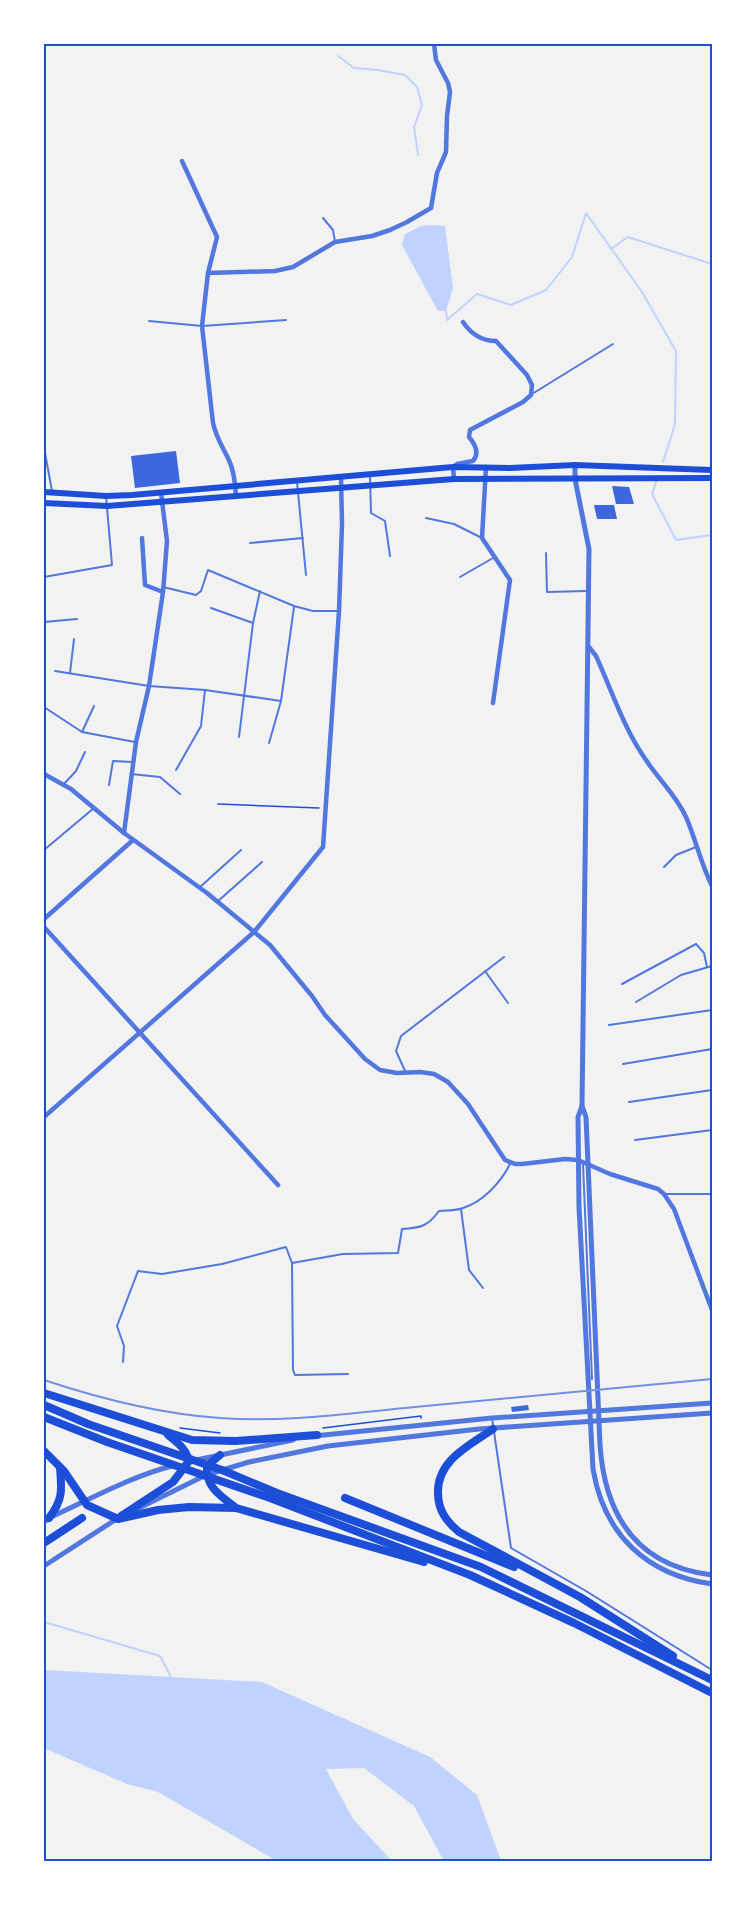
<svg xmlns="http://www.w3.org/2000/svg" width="756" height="1905" font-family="Cabin,sans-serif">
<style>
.water{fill:#bfd3fe}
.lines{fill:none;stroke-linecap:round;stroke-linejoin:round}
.stream{stroke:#bfd3fe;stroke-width:2}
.building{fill:#3d67dc}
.path{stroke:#1d4ed8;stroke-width:1.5}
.service{stroke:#5277de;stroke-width:2}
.minor{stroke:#5277de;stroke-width:4.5}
.tertiary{stroke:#5277de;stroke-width:5}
.secondary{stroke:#1d4ed8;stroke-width:6}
.trunk{stroke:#1d4ed8;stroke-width:8}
.rail{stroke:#7290e2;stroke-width:2}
.neatline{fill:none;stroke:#1d4ed8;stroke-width:2}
</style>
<rect width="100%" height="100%" fill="#f2f2f2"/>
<g class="water">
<path d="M 435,225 L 445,226 L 453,288 L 446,311 L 438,311 L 402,245 L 405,234 L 421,226 Z"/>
<path d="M 44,1670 L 262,1682 L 430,1757 L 477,1795 L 501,1861 L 444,1861 L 414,1806 L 364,1768 L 326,1769 L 353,1819 L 392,1861 L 277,1861 L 158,1792 L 127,1784 L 44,1748 Z"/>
</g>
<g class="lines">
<g class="stream">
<path d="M 338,56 L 354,68 L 378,70 L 405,75 L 417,87 L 422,105 L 414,127 L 418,155"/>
<path d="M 611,249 L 628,237 L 712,264"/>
<path d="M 446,311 L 447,320 L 477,294 L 511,305 L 546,290 L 572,257 L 586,213 L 642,292 L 676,351 L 675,424 L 663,462"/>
<path d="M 656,482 L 652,494 L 676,540 L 712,535"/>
<path d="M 44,1622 L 160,1656 L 172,1679"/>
</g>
</g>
<g class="building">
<path d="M 176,451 L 180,483 L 135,488 L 131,456 Z"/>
<path d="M 612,486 L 629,487 L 634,504 L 616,504 Z"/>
<path d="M 594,505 L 614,505 L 617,519 L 597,519 Z"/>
<path d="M 528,1405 L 529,1410 L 512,1412 L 511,1407 Z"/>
</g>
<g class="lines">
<g class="path">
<path d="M 218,804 L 319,808"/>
<path d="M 180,1428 L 220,1433"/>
<path d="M 323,1428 L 421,1416 L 421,1418"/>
</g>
<g class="service">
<path d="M 323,218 L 333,230 L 335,242"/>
<path d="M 149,321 L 202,326 L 286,320"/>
<path d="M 532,394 L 613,344"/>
<path d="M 45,453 L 52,491"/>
<path d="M 370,475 L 371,513 L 385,521 L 390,556"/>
<path d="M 297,482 L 306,575"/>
<path d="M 426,518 L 454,524 L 482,538"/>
<path d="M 250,543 L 303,538"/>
<path d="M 546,553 L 547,592 L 587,591"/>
<path d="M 44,577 L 112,565 L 106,496"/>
<path d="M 460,577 L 493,558"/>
<path d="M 163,587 L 196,595 L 201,591 L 208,570 L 294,606 L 313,611 L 339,611"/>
<path d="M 211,608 L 253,623"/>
<path d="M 44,622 L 77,619"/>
<path d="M 55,671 L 149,686 L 205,690 L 281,701"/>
<path d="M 70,673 L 74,639"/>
<path d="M 44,707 L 82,732 L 135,742"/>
<path d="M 82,732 L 94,706"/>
<path d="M 239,737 L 253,623 L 260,591"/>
<path d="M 269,743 L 281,701 L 294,607"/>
<path d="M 176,770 L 201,726 L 205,690"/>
<path d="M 131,774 L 160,777 L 180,794"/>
<path d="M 63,785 L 76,771 L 85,752"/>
<path d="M 109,785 L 113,761 L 133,762"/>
<path d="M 44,850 L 94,808"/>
<path d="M 664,867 L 676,855 L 696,847"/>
<path d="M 199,888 L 241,850"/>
<path d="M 217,902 L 262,862"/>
<path d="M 485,971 L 508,1003"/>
<path d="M 622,984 L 696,944 L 704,953 L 707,967"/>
<path d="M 636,1002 L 681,975 L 712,966"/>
<path d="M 609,1025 L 712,1010"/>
<path d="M 623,1064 L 712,1049"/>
<path d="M 406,1073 L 396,1051 L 401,1036 L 504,957"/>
<path d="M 629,1102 L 712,1090"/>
<path d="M 635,1140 L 712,1130"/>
<path d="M 583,1164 L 592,1379"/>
<path d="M 664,1194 L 712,1194"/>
<path d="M 461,1209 L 469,1270 L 483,1288"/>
<path d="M 292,1263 L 343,1254 L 398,1253 L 402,1229 C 421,1228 428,1226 439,1211 C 447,1210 456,1211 463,1208 C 483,1202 501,1182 510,1164"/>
<path d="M 123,1362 L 124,1346 L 117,1326 L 138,1271 L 162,1274 L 222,1264 L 286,1247 L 292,1263 L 293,1370 L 295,1375 L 348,1374"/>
<path d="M 492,1418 L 511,1548 L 586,1591 L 712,1670"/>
</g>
<g class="minor">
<path d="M 182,161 L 217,237 L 208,273 L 202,326 L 213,423 C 216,437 222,446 228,458 C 234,470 235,483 236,496"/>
<path d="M 208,273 L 275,271 L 293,267 L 335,242 L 372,236 L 390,230 L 407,222 L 431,208 L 437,173 L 446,152 L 447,116 L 450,92 L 448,83 L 436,60 L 434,44"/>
<path d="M 486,467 L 482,538 L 510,580 L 493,703"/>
<path d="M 454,479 L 453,467 L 457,464 L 473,461 C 480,453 475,444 469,437 L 470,430 L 523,402 L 531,395 L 532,385 L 527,375 L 496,341 C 481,341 471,334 463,322"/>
<path d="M 142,538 L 145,585 L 163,592"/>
<path d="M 589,647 L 596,656 C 612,691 624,729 646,760 C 659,780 676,795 686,817 C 696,840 701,864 712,886"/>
<path d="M 44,774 L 71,789 L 124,833 L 207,893 L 270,945 L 312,996 L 325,1015 L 365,1059 L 380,1070 L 397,1073 L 420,1072 L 434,1074 L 448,1082 L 468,1104 L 505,1160 L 515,1164 L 522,1164 L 565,1159 L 578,1160 L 610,1174 L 658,1189 L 664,1194 L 674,1209 L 712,1310"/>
<path d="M 124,833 L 136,742 L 149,686 L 163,592 L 167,541 L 161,493"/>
<path d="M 44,919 L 133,840"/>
<path d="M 44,927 L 278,1185"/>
<path d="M 44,1117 L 254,932 L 323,847 L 339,611 L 342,524 L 341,477"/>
</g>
<g class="tertiary">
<path d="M 575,465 L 575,479 L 589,549 L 582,1106 L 578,1117 L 579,1207 L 593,1469 C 604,1535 647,1575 712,1584"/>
<path d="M 582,1106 L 586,1117 L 600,1445 C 605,1516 637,1566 712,1575"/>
<path d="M 314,1436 L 492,1418 L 712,1403"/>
<path d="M 196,1460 L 293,1440"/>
<path d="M 135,1510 L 206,1475 L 249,1462 L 328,1446 L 479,1429 L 712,1413"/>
<path d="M 44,1522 L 49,1518 C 89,1500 129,1477 172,1466"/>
<path d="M 44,1566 L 118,1518"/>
</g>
<g class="secondary">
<path d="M 44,492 L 106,496 L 132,495 L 453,467 L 510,468 L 575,465 L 712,470"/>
<path d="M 44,503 L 107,506 L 454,479 L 712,478"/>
</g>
<g class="trunk">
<path d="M 44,1393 L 192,1440 L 236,1441 L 317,1435"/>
<path d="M 44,1405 L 88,1424 L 222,1470 L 277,1493 L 481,1567 L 712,1680"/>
<path d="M 44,1417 L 107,1442 L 270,1498 L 470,1575 L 574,1623 L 712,1693"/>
<path d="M 493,1429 C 470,1445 437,1460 438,1493 C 438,1510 446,1521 459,1532 L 580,1597 L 673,1656"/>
<path d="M 44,1451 L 64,1471 L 87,1505 L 118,1519 L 158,1510 L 189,1507 L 236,1508 L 424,1562"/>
<path d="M 220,1455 L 207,1466 C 205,1487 221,1496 236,1508"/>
<path d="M 345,1498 L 514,1567"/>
<path d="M 121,1516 L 173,1482 L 189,1461 C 186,1449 178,1443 168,1435"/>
<path d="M 49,1518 C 63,1500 62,1490 60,1468"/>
<path d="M 44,1543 L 82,1518"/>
</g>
<path class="rail" d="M 44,1380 C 101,1399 160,1414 220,1418 C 285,1423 351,1413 415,1407 C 514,1398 613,1388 712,1379"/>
</g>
<rect width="756" height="1905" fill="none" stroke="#ffffff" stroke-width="90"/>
<rect x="45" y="45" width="666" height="1815" class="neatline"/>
</svg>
